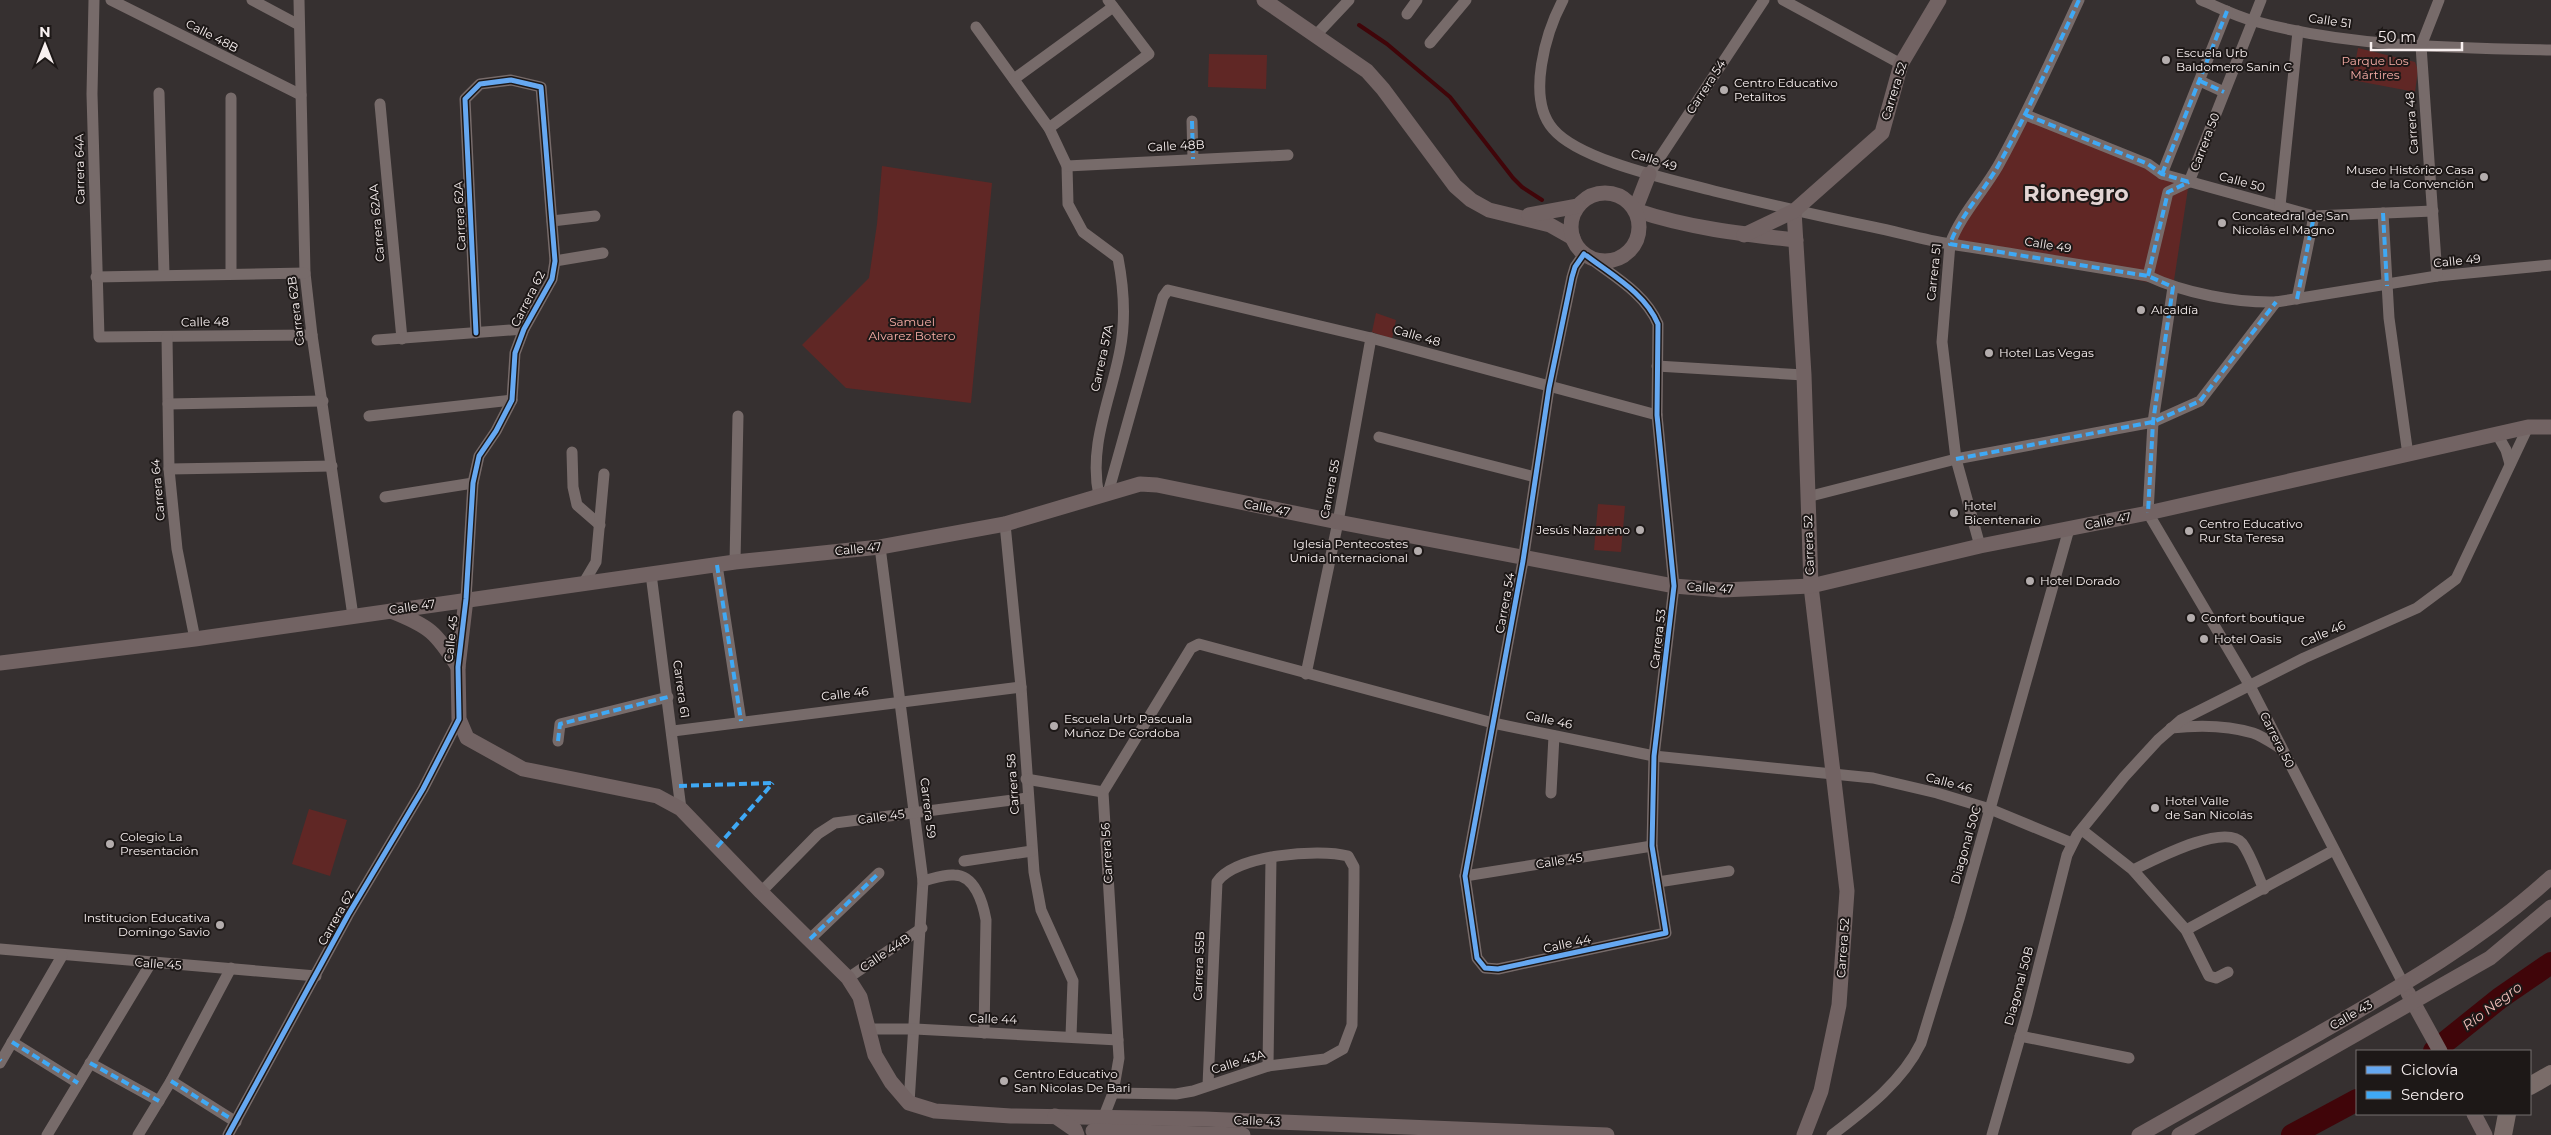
<svg xmlns="http://www.w3.org/2000/svg" width="2551" height="1135" font-family="Montserrat,sans-serif">
<style>
.green{fill:#602725}
.lines{fill:none;stroke-linecap:round;stroke-linejoin:round}
.stream{stroke:#400509;stroke-width:4}
.river{stroke:#400509;stroke-width:22}
.street{stroke:#776b6a;stroke-width:11}
.secondary{stroke:#726363;stroke-width:15}
.primary{stroke:#7a6c69;stroke-width:18}
.quiet{stroke:#3fa9f5;stroke-width:4;stroke-dasharray:8 4;stroke-linecap:butt}
.cycleway-casing{stroke:#1d1817;stroke-width:8}
.cycleway{stroke:#66a8f1;stroke-width:5}
.poi-dot{fill:#b4adad;stroke:#1d1817;stroke-width:2}
.labels{text-anchor:middle;stroke-width:4;stroke-linejoin:round;paint-order:stroke}
.street-label{font-size:12px;fill:#f8f0f0;stroke:#1d1817}
.poi-label{font-size:12px;fill:#f8f0f0;stroke:#1d1817;text-anchor:start}
.park-label{font-size:12px;fill:#f7ada6;stroke:#1d1817}
.water-label{font-size:14px;font-style:italic;fill:#f1beb9;stroke:#1d1817}
.town-label{font-size:22px;font-weight:bold;fill:#e3d5d4;stroke:#1d1817}
</style>
<rect width="100%" height="100%" fill="#363030"/>
<g class="green">
<path d="M 2358,48 L 2415,62 L 2418,70 L 2415,92 L 2352,80 Z"/>
<path d="M 1209,54 L 1267,55 L 1266,89 L 1208,87 Z"/>
<path d="M 2026,115 L 2189,182 L 2173,287 L 1950,244 Z"/>
<path d="M 882,166 L 992,183 L 971,403 L 846,388 L 802,345 L 869,278 L 877,224 Z"/>
<path d="M 1376,313 L 1396,320 L 1392,339 L 1372,332 Z"/>
<path d="M 1598,504 L 1625,506 L 1621,552 L 1594,550 Z"/>
<path d="M 309,809 L 347,820 L 330,876 L 292,864 Z"/>
</g>
<g class="lines">
<path class="stream" d="M 1359,25 L 1387,44 L 1450,97 L 1513,178 L 1522,187 L 1542,200"/>
<g class="river">
<path d="M 2434,1051 L 2500,998 L 2551,963"/>
<path d="M 2292,1135 L 2357,1100"/>
</g>
<g class="street">
<path d="M 94,0 L 92,94 L 99,337 L 312,335"/>
<path d="M 111,0 L 301,95"/>
<path d="M 252,0 L 299,25"/>
<path d="M 299,0 L 305,273 L 312,335 L 353,616"/>
<path d="M 1563,0 C 1546,32 1526,98 1553,129 C 1580,161 1673,180 1714,191 C 1767,204 1819,216 1873,227 C 1898,232 1924,240 1950,244 C 2016,254 2082,265 2148,276 C 2184,293 2236,303 2276,302 L 2437,276 L 2551,265"/>
<path d="M 1783,0 L 1901,64"/>
<path d="M 2201,0 C 2218,7 2235,16 2254,21 C 2348,47 2454,48 2551,50"/>
<path d="M 1407,14 L 1417,0"/>
<path d="M 976,27 L 1049,128 L 1067,166 L 1068,204 L 1083,232 L 1118,258 C 1124,289 1126,319 1120,350 C 1111,399 1088,445 1099,496"/>
<path d="M 1316,35 L 1349,0"/>
<path d="M 1430,43 L 1466,0"/>
<path d="M 1014,79 L 1113,7"/>
<path d="M 2200,81 L 2224,92"/>
<path d="M 159,93 L 164,274"/>
<path d="M 231,98 L 231,273"/>
<path d="M 380,104 L 402,339"/>
<path d="M 2026,115 L 2148,164 L 2162,174 L 2314,216 L 2433,211"/>
<path d="M 1192,121 L 1193,159"/>
<path d="M 1049,128 L 1149,54 L 1108,0"/>
<path d="M 1067,166 L 1288,155"/>
<path d="M 1649,174 L 1764,0"/>
<path d="M 2162,174 L 2227,11"/>
<path d="M 2280,206 L 2298,31"/>
<path d="M 2383,213 L 2389,318 L 2408,455"/>
<path d="M 552,221 L 595,216"/>
<path d="M 1584,254 L 1575,267 L 1572,277 L 1549,388 L 1523,561 L 1465,876 L 1477,958 L 1485,968 L 1498,969 L 1666,933 L 1652,846 L 1654,756 L 1674,586 L 1657,415 L 1658,324 C 1645,293 1613,276 1587,256"/>
<path d="M 555,261 L 603,253"/>
<path d="M 2148,276 L 2168,192 L 2189,182 L 2261,0"/>
<path d="M 2437,276 L 2421,46 L 2439,0"/>
<path d="M 96,277 L 305,273"/>
<path d="M 2173,287 L 2153,422 L 2148,513 L 2250,686 L 2404,985"/>
<path d="M 2297,299 L 2314,216"/>
<path d="M 167,337 L 169,469 L 177,549 L 195,639"/>
<path d="M 377,340 L 524,329"/>
<path d="M 1657,366 L 1804,375"/>
<path d="M 168,404 L 323,401"/>
<path d="M 369,416 L 512,400"/>
<path d="M 2497,434 L 2506,450 L 2510,464"/>
<path d="M 1379,437 L 1535,477"/>
<path d="M 572,452 L 573,487 L 577,505 L 600,525"/>
<path d="M 169,469 L 332,466"/>
<path d="M 1108,493 L 1163,297 L 1168,290 L 1371,338 L 1657,415"/>
<path d="M 385,497 L 473,483"/>
<path d="M 1807,497 L 1956,459 L 2153,422 L 2200,401 L 2276,302"/>
<path d="M 1005,524 L 1021,687 L 1034,872 L 1041,910 L 1073,981 L 1071,1036"/>
<path d="M 1980,546 L 1956,459 L 1942,342 L 1950,244 C 1960,216 1983,192 1998,166 C 2028,112 2053,56 2079,0"/>
<path d="M 880,547 L 923,881 L 909,1103"/>
<path d="M 735,562 L 738,416"/>
<path d="M 717,565 L 741,721"/>
<path d="M 651,574 L 681,809"/>
<path d="M 583,584 L 596,562 L 604,474"/>
<path d="M 466,599 L 473,483 L 479,456 L 496,431 L 512,400 L 515,353 L 524,329 L 552,279 L 555,261 L 541,87 L 511,80 L 480,84 L 465,99 L 476,333"/>
<path d="M 1306,674 L 1338,522 L 1371,338"/>
<path d="M 2171,728 C 2198,725 2227,725 2253,733 C 2262,736 2272,743 2280,748"/>
<path d="M 673,731 L 1021,687"/>
<path d="M 558,741 L 560,724 L 668,697"/>
<path d="M 1026,779 L 1103,792"/>
<path d="M 1551,793 L 1554,736"/>
<path d="M 2082,830 L 2133,870 L 2186,930 L 2209,976 L 2216,978 L 2228,972"/>
<path d="M 964,861 L 1032,851"/>
<path d="M 2133,870 C 2152,861 2224,822 2242,843 C 2251,855 2257,875 2264,889"/>
<path d="M 1465,876 L 1652,846"/>
<path d="M 923,881 C 932,879 944,874 954,875 C 975,875 983,903 986,920 L 984,1033"/>
<path d="M 1658,882 L 1729,871"/>
<path d="M 761,892 L 818,834 L 835,823 L 1027,798"/>
<path d="M 2186,930 L 2334,850"/>
<path d="M 810,939 L 879,873"/>
<path d="M 0,949 L 316,976"/>
<path d="M 848,978 L 922,928"/>
<path d="M 867,1029 L 915,1029 L 1118,1040"/>
<path d="M 2020,1036 L 2129,1058"/>
<path d="M 12,1042 L 78,1083"/>
<path d="M 0,1063 L 62,956"/>
<path d="M 90,1063 L 159,1101"/>
<path d="M 1268,1066 L 1271,858"/>
<path d="M 171,1081 L 236,1122"/>
<path d="M 1113,1093 L 1176,1094 L 1193,1091 L 1268,1066 L 1325,1059 L 1343,1049 L 1352,1025 L 1354,880 L 1354,867 L 1348,856 C 1319,848 1235,855 1217,882 L 1208,1085"/>
<path d="M 1104,1116 L 1113,1093 L 1119,1058 L 1103,792 L 1191,648 L 1199,644 L 1493,723 L 1654,756 L 1873,778 L 1937,793 L 1990,809 L 2072,843"/>
<path d="M 47,1135 L 151,963"/>
<path d="M 138,1135 L 171,1081 L 231,968"/>
<path d="M 228,1135 L 348,915 L 423,789 L 459,719"/>
<path d="M 1832,1135 C 1866,1109 1902,1082 1921,1043 L 1959,919 L 2069,529"/>
<path d="M 1992,1135 L 2027,1013 L 2067,855 L 2077,835 L 2124,777 L 2158,740 L 2181,720 L 2304,658 L 2417,608 L 2456,579 L 2528,427"/>
</g>
<g class="secondary">
<path d="M 1264,0 L 1367,71 L 1383,89 L 1455,186 L 1471,200 L 1489,210 L 1550,225 L 1573,238"/>
<path d="M 1649,174 L 1635,210 C 1688,228 1741,234 1796,240"/>
<circle cx="1605" cy="227" r="34"/>
<path d="M 1794,211 L 1804,375 L 1811,586 L 1847,891 L 1839,1005 L 1821,1091 L 1804,1135"/>
<path d="M 1529,215 L 1578,206"/>
<path d="M 1744,235 L 1794,211 L 1882,133 L 1901,64 L 1939,0"/>
<path d="M 466,599 L 458,667 L 459,719 L 467,738 L 523,769 L 657,796 L 681,809 L 761,892 L 848,978 L 860,997 L 875,1055 L 891,1082 L 909,1103 L 935,1111 L 1011,1116 L 1204,1119 L 1607,1135"/>
<path d="M 391,611 C 429,626 436,632 458,667"/>
<path d="M 0,663 L 195,639 L 735,562 L 880,547 L 1005,524 L 1140,484 L 1157,485 L 1338,522 L 1674,586 L 1722,590 L 1811,586 L 1980,546 L 2148,513 L 2528,427 L 2551,427"/>
<path d="M 2408,993 L 2440,1051"/>
<path d="M 2474,1114 L 2485,1135"/>
<path d="M 1055,1116 L 1075,1130 L 1077,1135"/>
<path d="M 1093,1131 L 1243,1135"/>
<path d="M 2139,1135 C 2199,1101 2258,1068 2318,1034 C 2400,987 2481,941 2551,877"/>
<path d="M 2179,1135 L 2490,958 L 2551,907"/>
</g>
<g class="primary">
<path d="M 2530,1086 L 2551,1074"/>
<path d="M 2503,1135 L 2507,1114"/>
</g>
<g class="quiet">
<path d="M 2079,0 C 2053,56 2028,112 1998,166 C 1983,192 1960,216 1950,244 L 2148,276 L 2173,287 L 2153,422 L 2148,513"/>
<path d="M 2200,81 L 2224,92"/>
<path d="M 2026,115 L 2148,164 L 2162,174 L 2189,182"/>
<path d="M 1192,121 L 1193,159"/>
<path d="M 2162,174 L 2227,11"/>
<path d="M 2383,213 L 2387,286"/>
<path d="M 2148,276 L 2168,192 L 2189,182"/>
<path d="M 2297,299 L 2314,216"/>
<path d="M 1956,459 L 2153,422 L 2200,401 L 2276,302"/>
<path d="M 717,565 L 741,721"/>
<path d="M 558,741 L 560,724 L 668,697"/>
<path d="M 679,786 L 773,783"/>
<path d="M 717,847 L 773,783"/>
<path d="M 810,939 L 879,873"/>
<path d="M 12,1042 L 78,1083"/>
<path d="M 0,1060 L 1,1061"/>
<path d="M 90,1063 L 159,1101"/>
<path d="M 171,1081 L 236,1122"/>
</g>
<defs>
<g id="cycleway">
<path d="M 1584,254 L 1575,267 L 1572,277 L 1549,388 L 1523,561 L 1465,876 L 1477,958 L 1485,968 L 1498,969 L 1666,933 L 1652,846 L 1654,756 L 1674,586 L 1657,415 L 1658,324 C 1645,293 1613,276 1587,256"/>
<path d="M 228,1135 L 348,915 L 423,789 L 459,719 L 458,667 L 466,599 L 473,483 L 479,456 L 496,431 L 512,400 L 515,353 L 524,329 L 552,279 L 555,261 L 541,87 L 511,80 L 480,84 L 465,99 L 476,333"/>
</g>
</defs>
<use href="#cycleway" class="cycleway-casing"/>
<use href="#cycleway" class="cycleway"/>
</g>
<g class="poi-dot">
<circle cx="2166" cy="60" r="5"/>
<circle cx="1724" cy="90" r="5"/>
<circle cx="2484" cy="177" r="5"/>
<circle cx="2222" cy="223" r="5"/>
<circle cx="2141" cy="310" r="5"/>
<circle cx="1989" cy="353" r="5"/>
<circle cx="1954" cy="513" r="5"/>
<circle cx="1640" cy="530" r="5"/>
<circle cx="2189" cy="531" r="5"/>
<circle cx="1418" cy="551" r="5"/>
<circle cx="2030" cy="581" r="5"/>
<circle cx="2191" cy="618" r="5"/>
<circle cx="2204" cy="639" r="5"/>
<circle cx="1054" cy="726" r="5"/>
<circle cx="2155" cy="808" r="5"/>
<circle cx="110" cy="844" r="5"/>
<circle cx="220" cy="925" r="5"/>
<circle cx="1004" cy="1081" r="5"/>
</g>
<g class="labels">
<g class="street-label">
<text transform="translate(2330 21) rotate(8)" y="4">Calle 51</text>
<text transform="translate(212 36) rotate(27)" y="4">Calle 48B</text>
<text transform="translate(1706 87) rotate(-57)" y="4">Carrera 54</text>
<text transform="translate(1894 91) rotate(-73)" y="4">Carrera 52</text>
<text transform="translate(2412 123) rotate(-94)" y="4">Carrera 48</text>
<text transform="translate(2205 142) rotate(-69)" y="4">Carrera 50</text>
<text transform="translate(1176 146) rotate(-3)" y="4">Calle 48B</text>
<text transform="translate(1654 160) rotate(17)" y="4">Calle 49</text>
<text transform="translate(80 169) rotate(-91)" y="4">Carrera 64A</text>
<text transform="translate(2242 182) rotate(15)" y="4">Calle 50</text>
<text transform="translate(460 216) rotate(-93)" y="4">Carrera 62A</text>
<text transform="translate(377 223) rotate(-95)" y="4">Carrera 62AA</text>
<text transform="translate(2048 245) rotate(9)" y="4">Calle 49</text>
<text transform="translate(2457 261) rotate(-6)" y="4">Calle 49</text>
<text transform="translate(1934 272) rotate(-84)" y="4">Carrera 51</text>
<text transform="translate(528 299) rotate(-63)" y="4">Carrera 62</text>
<text transform="translate(296 311) rotate(-97)" y="4">Carrera 62B</text>
<text transform="translate(205 322) rotate(-1)" y="4">Calle 48</text>
<text transform="translate(1417 336) rotate(16)" y="4">Calle 48</text>
<text transform="translate(1102 358) rotate(-78)" y="4">Carrera 57A</text>
<text transform="translate(1330 489) rotate(-79)" y="4">Carrera 55</text>
<text transform="translate(158 490) rotate(-95)" y="4">Carrera 64</text>
<text transform="translate(1267 508) rotate(11)" y="4">Calle 47</text>
<text transform="translate(2108 521) rotate(-11)" y="4">Calle 47</text>
<text transform="translate(1809 545) rotate(-92)" y="4">Carrera 52</text>
<text transform="translate(858 549) rotate(-6)" y="4">Calle 47</text>
<text transform="translate(1710 588) rotate(3)" y="4">Calle 47</text>
<text transform="translate(1505 603) rotate(-80)" y="4">Carrera 54</text>
<text transform="translate(412 607) rotate(-8)" y="4">Calle 47</text>
<text transform="translate(2323 634) rotate(-24)" y="4">Calle 46</text>
<text transform="translate(451 639) rotate(-84)" y="4">Calle 45</text>
<text transform="translate(1658 639) rotate(-83)" y="4">Carrera 53</text>
<text transform="translate(681 689) rotate(82)" y="4">Carrera 61</text>
<text transform="translate(845 694) rotate(-7)" y="4">Calle 46</text>
<text transform="translate(1549 720) rotate(12)" y="4">Calle 46</text>
<text transform="translate(2277 740) rotate(63)" y="4">Carrera 50</text>
<text transform="translate(1949 783) rotate(15)" y="4">Calle 46</text>
<text transform="translate(1013 784) rotate(-94)" y="4">Carrera 58</text>
<text transform="translate(928 808) rotate(83)" y="4">Carrera 59</text>
<text transform="translate(881 817) rotate(-8)" y="4">Calle 45</text>
<text transform="translate(1966 845) rotate(-74)" y="4">Diagonal 50C</text>
<text transform="translate(1107 853) rotate(-93)" y="4">Carrera 56</text>
<text transform="translate(1559 861) rotate(-9)" y="4">Calle 45</text>
<text transform="translate(336 918) rotate(-61)" y="4">Carrera 62</text>
<text transform="translate(1567 944) rotate(-12)" y="4">Calle 44</text>
<text transform="translate(1843 948) rotate(-86)" y="4">Carrera 52</text>
<text transform="translate(885 953) rotate(-34)" y="4">Calle 44B</text>
<text transform="translate(158 964) rotate(4)" y="4">Calle 45</text>
<text transform="translate(1199 966) rotate(-88)" y="4">Carrera 55B</text>
<text transform="translate(2019 986) rotate(-75)" y="4">Diagonal 50B</text>
<text transform="translate(2351 1015) rotate(-30)" y="4">Calle 43</text>
<text transform="translate(993 1019) rotate(2)" y="4">Calle 44</text>
<text transform="translate(1238 1062) rotate(-17)" y="4">Calle 43A</text>
<text transform="translate(1257 1121) rotate(2)" y="4">Calle 43</text>
</g>
<g class="poi-label">
<text x="2176" y="57">Escuela Urb<tspan x="2176" dy="14">Baldomero Sanin C</tspan></text>
<text x="1734" y="87">Centro Educativo<tspan x="1734" dy="14">Petalitos</tspan></text>
<text x="2474" y="174" text-anchor="end">Museo Histórico Casa<tspan x="2474" dy="14">de la Convención</tspan></text>
<text x="2232" y="220">Concatedral de San<tspan x="2232" dy="14">Nicolás el Magno</tspan></text>
<text x="2151" y="314">Alcaldía</text>
<text x="1999" y="357">Hotel Las Vegas</text>
<text x="1964" y="510">Hotel<tspan x="1964" dy="14">Bicentenario</tspan></text>
<text x="2199" y="528">Centro Educativo<tspan x="2199" dy="14">Rur Sta Teresa</tspan></text>
<text x="1630" y="534" text-anchor="end">Jesús Nazareno</text>
<text x="1408" y="548" text-anchor="end">Iglesia Pentecostes<tspan x="1408" dy="14">Unida Internacional</tspan></text>
<text x="2040" y="585">Hotel Dorado</text>
<text x="2201" y="622">Confort boutique</text>
<text x="2214" y="643">Hotel Oasis</text>
<text x="1064" y="723">Escuela Urb Pascuala<tspan x="1064" dy="14">Muñoz De Cordoba</tspan></text>
<text x="2165" y="805">Hotel Valle<tspan x="2165" dy="14">de San Nicolás</tspan></text>
<text x="120" y="841">Colegio La<tspan x="120" dy="14">Presentación</tspan></text>
<text x="210" y="922" text-anchor="end">Institucion Educativa<tspan x="210" dy="14">Domingo Savio</tspan></text>
<text x="1014" y="1078">Centro Educativo<tspan x="1014" dy="14">San Nicolas De Bari</tspan></text>
</g>
<g class="park-label">
<text x="2375" y="65">Parque Los<tspan x="2375" dy="14">Mártires</tspan></text>
<text x="912" y="326">Samuel<tspan x="912" dy="14">Alvarez Botero</tspan></text>
</g>
<g class="water-label">
<text transform="translate(2492 1006) rotate(-37)" y="5">Río Negro</text>
</g>
<g class="town-label">
<text x="2076" y="201">Rionegro</text>
</g>
</g>
<rect x="2356" y="1050" width="175" height="65" fill="#1d1817" stroke="#756e6e"/>
<rect x="2366" y="1066" width="25" height="8" fill="#66a8f1" stroke="#756e6e"/>
<text x="2401" y="1075" font-size="15" fill="#f8f0f0">Ciclovía</text>
<rect x="2366" y="1091" width="25" height="8" fill="#3fa9f5" stroke="#756e6e"/>
<text x="2401" y="1100" font-size="15" fill="#f8f0f0">Sendero</text>
<g transform="translate(45 45)" stroke="#1d1817" stroke-width="4" paint-order="stroke">
<path d="M0-4L9 19L0 12L-9 19Z" fill="#f8f0f0"/>
<text y="-8" font-size="14" font-weight="bold" text-anchor="middle" fill="#f8f0f0">N</text>
</g>
<path d="M2371 42v8h91v-8" fill="none" stroke="#f8f0f0" stroke-width="2.5"/>
<text x="2378" y="42" font-size="15" fill="#f8f0f0" stroke="#1d1817" stroke-width="4" paint-order="stroke">50 m</text>
</svg>
